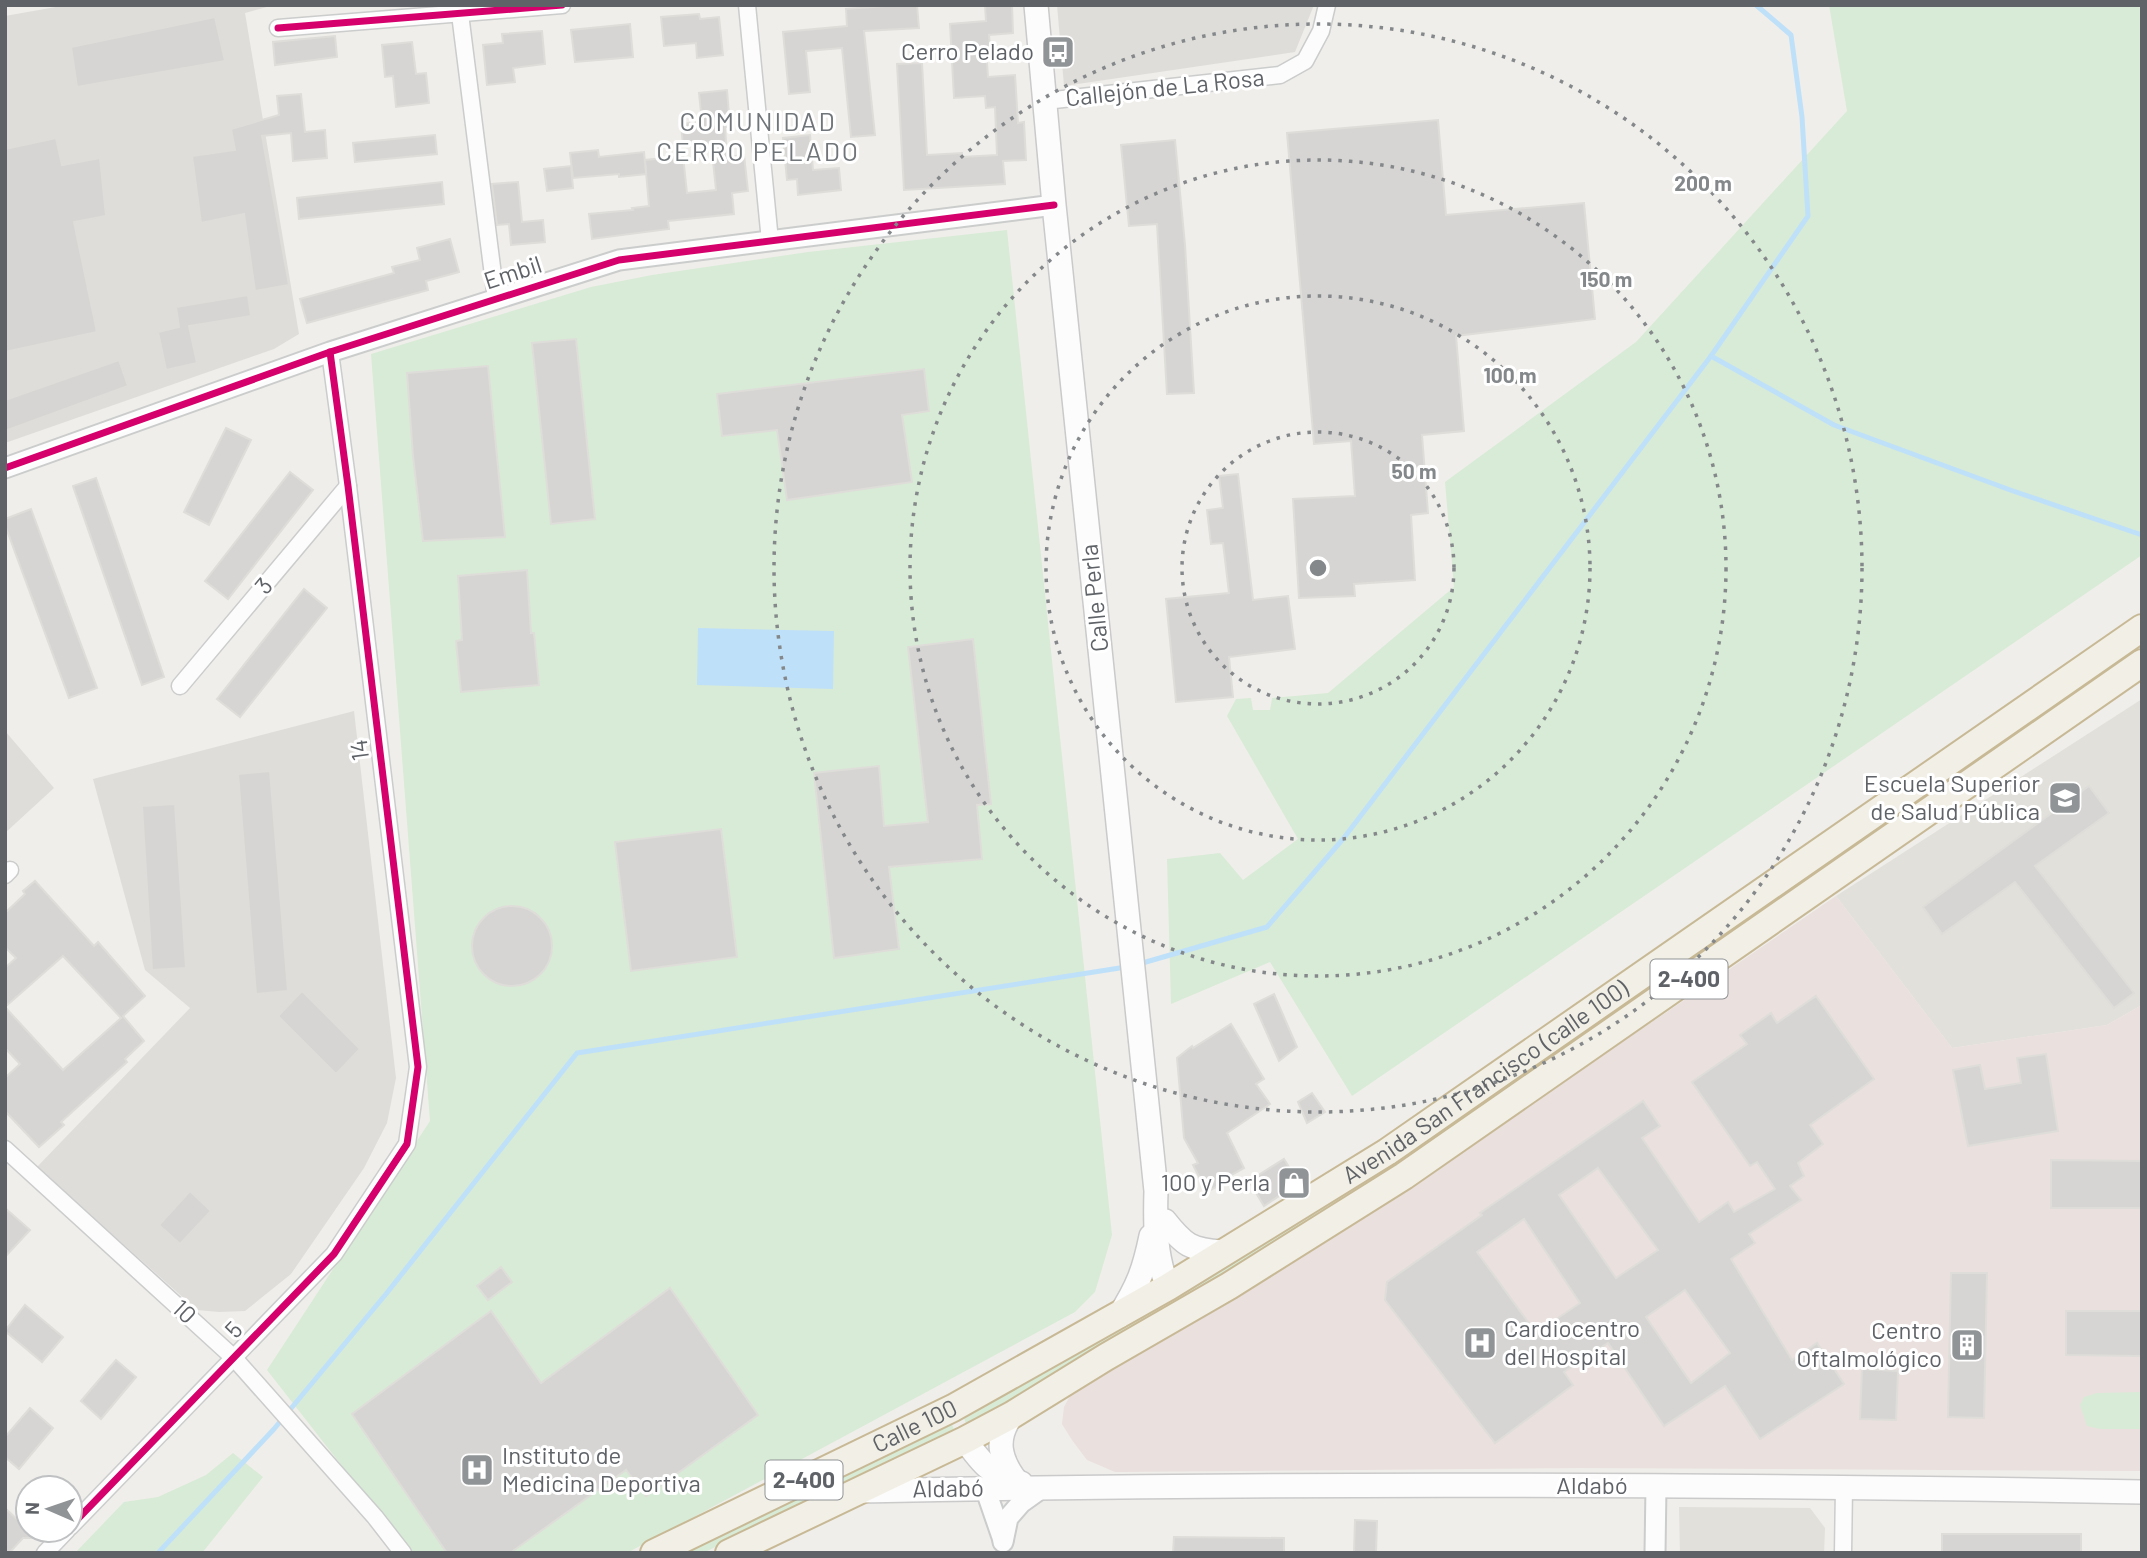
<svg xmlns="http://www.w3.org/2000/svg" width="2147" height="1558" font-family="Barlow,sans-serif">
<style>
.industrial{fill:#dfddda}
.education{fill:#e2e0da}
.medical{fill:#eae0de}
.green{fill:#d8ebd6}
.water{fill:#bfe0f9}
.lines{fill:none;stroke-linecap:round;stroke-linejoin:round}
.stream{stroke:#bfe0f9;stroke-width:5}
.building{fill:#d6d5d3;stroke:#deddd9;stroke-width:2;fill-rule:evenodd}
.minor-casing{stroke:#cbcccc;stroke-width:19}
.tertiary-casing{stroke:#cbcccc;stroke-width:23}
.secondary-casing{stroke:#cacacb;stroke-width:26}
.trunk-casing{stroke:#c8b996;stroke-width:30}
.minor{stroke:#fdfcfc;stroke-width:16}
.tertiary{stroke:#fdfcfc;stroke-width:19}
.secondary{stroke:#fdfcfc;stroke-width:23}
.trunk{stroke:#f2f0e6;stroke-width:26}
.cycleway-casing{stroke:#fff;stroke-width:11}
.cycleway{stroke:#d6006c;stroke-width:7}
.ring{fill:none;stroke:#84888a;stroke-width:3.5;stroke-dasharray:3.5 7}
.labels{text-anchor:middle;stroke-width:6;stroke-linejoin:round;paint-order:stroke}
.shield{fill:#fff;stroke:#8f9295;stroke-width:2}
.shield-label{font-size:23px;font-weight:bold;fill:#5f6368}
.poi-label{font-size:24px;fill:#5f6368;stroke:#fff;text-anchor:end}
.street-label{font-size:24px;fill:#5f6368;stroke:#fff}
.neighbourhood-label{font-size:26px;letter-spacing:2px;fill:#70757a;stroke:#fff}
.centre{fill:#84888a;stroke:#fff;stroke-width:3.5}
.ring-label{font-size:21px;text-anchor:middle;font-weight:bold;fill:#84888a;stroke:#fff;stroke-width:6;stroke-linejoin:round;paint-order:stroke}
</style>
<rect width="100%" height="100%" fill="#efeeea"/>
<g class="industrial">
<path d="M 67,5 L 274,5 L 245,13 L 299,334 L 274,349 L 5,443 L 5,16 Z"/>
<path d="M 1057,5 L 1314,5 L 1295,52 L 1064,86 Z"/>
<path d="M 354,711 L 396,1078 L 387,1123 L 364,1168 L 291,1274 L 245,1311 L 219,1312 L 197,1310 L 37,1167 L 190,1008 L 145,970 L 93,779 Z"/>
<path d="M 5,731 L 54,788 L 5,833 Z"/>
</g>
<g class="education">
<path d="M 2142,699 L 2142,1005 L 2107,1025 L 1952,1048 L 1836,896 Z"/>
<path d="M 1679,1507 L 1810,1508 L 1825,1528 L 1824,1553 L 1680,1553 Z"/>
</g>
<path class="medical" d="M 1836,896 L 1952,1048 L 2107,1025 L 2142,1005 L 2142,1471 L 1580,1468 L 1115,1472 L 1087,1460 L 1072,1440 L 1062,1424 L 1064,1407 L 1075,1387 L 1408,1183 L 1667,1012 Z"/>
<g class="green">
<path d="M 1829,5 L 2142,5 L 2142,555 L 1352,1096 L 1270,962 L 1171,1004 L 1167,859 L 1220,853 L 1243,880 L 1298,839 L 1227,716 L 1236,699 L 1251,698 L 1253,710 L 1270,710 L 1272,698 L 1328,693 L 1454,587 L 1445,482 L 1636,342 L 1847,111 Z"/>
<path d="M 1007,230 L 1112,1235 L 1095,1292 L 1075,1312 L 627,1553 L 410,1553 L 267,1370 L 430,1121 L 371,354 L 591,287 L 652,275 L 808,252 Z"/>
<path d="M 2142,640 L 2142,651 L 1414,1157 L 1183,1300 L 1180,1291 Z"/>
<path d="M 1162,1303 L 1164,1311 L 967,1427 L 963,1415 Z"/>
<path d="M 2141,1392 L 2142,1429 L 2100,1429 L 2087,1426 L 2080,1405 L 2084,1397 L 2097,1393 Z"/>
<path d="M 951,1422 L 955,1432 L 853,1479 L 703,1553 L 681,1553 Z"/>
<path d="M 233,1453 L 263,1477 L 202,1553 L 75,1553 L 124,1502 L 158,1497 L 206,1475 Z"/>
</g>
<path class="water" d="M 698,628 L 834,631 L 833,689 L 697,685 Z"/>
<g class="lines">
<g class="stream">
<path d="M 1711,356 L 1834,425 L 2013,491 L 2142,535"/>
<path d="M 1139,964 L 1267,927 L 1343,839 L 1711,356 L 1808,216 L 1802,117 L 1791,35 L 1756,5"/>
<path d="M 158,1553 L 274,1429 L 386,1294 L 577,1053 L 1126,967"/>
</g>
</g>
<g class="building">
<path d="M 899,5 L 917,5 L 919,28 L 864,31 L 875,135 L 851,137 L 842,48 L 806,51 L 810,92 L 789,94 L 783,32 L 847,26 L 846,9 Z"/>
<path d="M 985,5 L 1012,5 L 1013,33 L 989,35 L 990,47 L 986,48 L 988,77 L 1015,75 L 1018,123 L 1024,122 L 1026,160 L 1003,161 L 1005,184 L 904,190 L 897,64 L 922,63 L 927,155 L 962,153 L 962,157 L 997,155 L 995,107 L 986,108 L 985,96 L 954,98 L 950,24 L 986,21 Z"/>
<path d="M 699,14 L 700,19 L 719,17 L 723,55 L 697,58 L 696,43 L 664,46 L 661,17 Z"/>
<path d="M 215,17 L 225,61 L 77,87 L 71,47 Z"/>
<path d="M 630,24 L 633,57 L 575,62 L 571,30 Z"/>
<path d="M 542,31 L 545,64 L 513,68 L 515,82 L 487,85 L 483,45 L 503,43 L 502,34 Z"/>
<path d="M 335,36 L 337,57 L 275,65 L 273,42 Z"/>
<path d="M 412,42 L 416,74 L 426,73 L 429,103 L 396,107 L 393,76 L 385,77 L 382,45 Z"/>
<path d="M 727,90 L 730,127 L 725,127 L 727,157 L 744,155 L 748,191 L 732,193 L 734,214 L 668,221 L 669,229 L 592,239 L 589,214 L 633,210 L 632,208 L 649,206 L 645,160 L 683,156 L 687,193 L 716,190 L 711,142 L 683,145 L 681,124 L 702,122 L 699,93 Z"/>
<path d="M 301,94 L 305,132 L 325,130 L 327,158 L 293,161 L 291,133 L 262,136 L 289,285 L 255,291 L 244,214 L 201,223 L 192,156 L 235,150 L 231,129 L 279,115 L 277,96 Z"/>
<path d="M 1438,120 L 1446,215 L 1584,203 L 1595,319 L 1456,336 L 1464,431 L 1422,435 L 1428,513 L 1411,515 L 1415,580 L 1354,584 L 1355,596 L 1299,598 L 1293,499 L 1355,496 L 1351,441 L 1314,444 L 1287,133 Z"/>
<path d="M 435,135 L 437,154 L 355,162 L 353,143 Z"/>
<path d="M 810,135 L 813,170 L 839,168 L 841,190 L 798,195 L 797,179 L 787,180 L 783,138 Z"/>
<path d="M 56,138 L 62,165 L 100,158 L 106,216 L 74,222 L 97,332 L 5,352 L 5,149 Z"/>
<path d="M 1175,140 L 1185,245 L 1194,393 L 1167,394 L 1157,224 L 1129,226 L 1121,145 Z"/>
<path d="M 598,150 L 599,157 L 644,152 L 646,174 L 619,177 L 619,174 L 573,178 L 570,153 Z"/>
<path d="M 571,166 L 573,188 L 547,191 L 544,169 Z"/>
<path d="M 442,182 L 444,204 L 299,219 L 297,198 Z"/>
<path d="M 518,182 L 522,222 L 543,220 L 545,242 L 511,245 L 509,224 L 497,225 L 492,184 Z"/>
<path d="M 450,239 L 459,272 L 426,281 L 428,290 L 307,323 L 300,299 L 394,273 L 392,267 L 420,260 L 417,248 Z"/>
<path d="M 248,295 L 251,316 L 189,326 L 197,363 L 166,370 L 158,332 L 179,327 L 176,307 Z"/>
<path d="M 576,339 L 595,519 L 551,524 L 532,343 Z"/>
<path d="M 119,360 L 128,386 L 5,431 L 5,400 Z"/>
<path d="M 488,366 L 505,537 L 423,541 L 413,456 L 407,373 Z"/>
<path d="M 924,369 L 929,411 L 902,415 L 912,482 L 787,500 L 777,430 L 722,436 L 717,394 Z"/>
<path d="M 226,428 L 251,440 L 209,525 L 184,512 Z"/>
<path d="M 290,472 L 313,490 L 228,599 L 205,581 Z"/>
<path d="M 1238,474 L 1253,600 L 1288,596 L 1295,649 L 1229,657 L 1233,697 L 1176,702 L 1166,599 L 1229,593 L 1223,543 L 1211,544 L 1207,510 L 1223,508 L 1219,476 Z"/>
<path d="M 96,478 L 164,677 L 142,685 L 73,486 Z"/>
<path d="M 31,509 L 97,688 L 69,698 L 5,525 L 5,519 Z"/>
<path d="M 527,570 L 531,633 L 534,633 L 539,685 L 461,692 L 456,641 L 462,640 L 458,576 Z"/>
<path d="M 304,589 L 327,608 L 240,717 L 217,699 Z"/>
<path d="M 973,639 L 991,804 L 977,805 L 982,859 L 889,867 L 899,949 L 834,958 L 814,773 L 879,766 L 884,826 L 928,822 L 908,647 Z"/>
<path d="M 270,771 L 288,991 L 256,994 L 238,774 Z"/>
<path d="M 2089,786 L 2109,813 L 2035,866 L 2134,993 L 2114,1008 L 2015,882 L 1942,934 L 1923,907 Z"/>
<path d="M 175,804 L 186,968 L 152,970 L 142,806 Z"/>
<path d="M 721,829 L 737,957 L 631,971 L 615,842 Z"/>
<path d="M 35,881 L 94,946 L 98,942 L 145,996 L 123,1016 L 144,1041 L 125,1059 L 127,1062 L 61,1122 L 64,1125 L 39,1147 L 5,1111 L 5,1078 L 20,1064 L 5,1048 L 5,968 L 16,958 L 5,947 L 5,913 L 25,894 L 23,891 ZM 63,956 L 121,1018 L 63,1070 L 5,1007 Z"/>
<circle cx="512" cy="946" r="40"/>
<path d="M 302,991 L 360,1049 L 336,1074 L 278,1016 Z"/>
<path d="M 1274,994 L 1297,1047 L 1279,1061 L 1254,1004 Z"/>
<path d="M 1816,996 L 1874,1079 L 1810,1125 L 1823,1144 L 1798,1163 L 1804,1176 L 1790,1186 L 1801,1200 L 1749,1234 L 1755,1243 L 1731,1259 L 1792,1360 L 1817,1343 L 1844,1384 L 1760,1439 L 1725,1386 L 1664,1426 L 1608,1343 L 1564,1372 L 1573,1385 L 1495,1443 L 1385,1300 L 1387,1282 L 1482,1215 L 1480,1213 L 1643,1101 L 1660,1126 L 1642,1138 L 1699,1222 L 1728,1202 L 1734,1212 L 1775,1189 L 1757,1162 L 1750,1166 L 1692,1082 L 1747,1044 L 1740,1035 L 1771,1013 L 1777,1023 ZM 1598,1168 L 1658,1250 L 1616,1278 L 1559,1195 ZM 1524,1219 L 1580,1303 L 1536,1333 L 1477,1252 ZM 1685,1290 L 1730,1353 L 1691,1383 L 1646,1317 Z"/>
<path d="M 1231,1024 L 1264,1079 L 1256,1084 L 1270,1104 L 1227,1133 L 1244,1168 L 1224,1179 L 1223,1183 L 1207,1192 L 1193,1165 L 1198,1163 L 1184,1138 L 1177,1058 L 1192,1046 L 1193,1048 Z"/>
<path d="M 2046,1054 L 2058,1131 L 1968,1146 L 1953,1070 L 1980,1065 L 1985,1089 L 2021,1083 L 2017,1058 Z"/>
<path d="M 1312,1093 L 1325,1112 L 1307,1123 L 1298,1102 Z"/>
<path d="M 1284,1159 L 1299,1183 L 1264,1206 L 1249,1181 Z"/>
<path d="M 2051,1160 L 2142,1161 L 2142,1208 L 2051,1208 Z"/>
<path d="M 190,1191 L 211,1211 L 180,1244 L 159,1225 Z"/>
<path d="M 5,1208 L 30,1230 L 5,1257 Z"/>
<path d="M 501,1267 L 512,1282 L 488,1300 L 477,1286 Z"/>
<path d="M 1951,1273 L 1987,1273 L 1984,1418 L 1948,1417 Z"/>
<path d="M 670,1288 L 758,1415 L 646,1496 L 626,1470 L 510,1553 L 447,1553 L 352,1414 L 491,1311 L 541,1383 Z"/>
<path d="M 25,1305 L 63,1337 L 42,1362 L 5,1331 Z"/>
<path d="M 2066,1311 L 2142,1311 L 2142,1356 L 2066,1355 Z"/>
<path d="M 116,1360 L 136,1377 L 101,1419 L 81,1401 Z"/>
<path d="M 1862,1369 L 1898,1371 L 1896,1420 L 1860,1419 Z"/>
<path d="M 30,1408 L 53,1428 L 19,1469 L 5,1457 L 5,1437 Z"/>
<path d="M 5,1508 L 37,1538 L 23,1538 L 9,1553 L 5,1553 Z"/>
<path d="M 1355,1520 L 1377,1521 L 1376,1553 L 1354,1553 Z"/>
<rect x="1942" y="1534" width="139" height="19"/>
<path d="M 1174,1537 L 1284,1538 L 1284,1553 L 1173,1553 Z"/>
</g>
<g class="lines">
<defs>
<g id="minor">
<path d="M 747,5 L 770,241"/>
<path d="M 460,14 L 496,299"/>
<path d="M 278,28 L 562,5"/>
<path d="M 1045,101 L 1280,75 L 1305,61 L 1321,31 L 1327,5"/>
<path d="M 180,686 L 348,486"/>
<path d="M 5,875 L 10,870"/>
<path d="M 5,1149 L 234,1358 L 375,1517 L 403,1553"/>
<path d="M 70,1527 L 334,1254 L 407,1144 L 418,1067 L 348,486 L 330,352"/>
<path d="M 45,1553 L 67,1530"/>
<path d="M 1843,1553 L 1844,1487"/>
</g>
<g id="tertiary">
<path d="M 5,468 L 330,352 L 619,260 L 1054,205"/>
<path d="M 985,1488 L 1003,1540"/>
<path d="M 1003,1542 L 1008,1518 L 1021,1503 L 1042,1488"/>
<path d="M 1655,1553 L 1656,1486"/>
</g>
<g id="secondary">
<path d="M 1036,5 L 1054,205 L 1156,1191 C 1155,1223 1155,1257 1168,1287"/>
<path d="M 1165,1221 C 1184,1245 1191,1250 1222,1252"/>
<path d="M 1119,1316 C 1138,1286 1144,1270 1151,1236"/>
<path d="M 1012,1415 C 994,1439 1000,1460 1017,1482"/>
<path d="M 965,1440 C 983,1465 990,1474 1021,1483"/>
<path d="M 861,1491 C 1288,1482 1715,1484 2142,1492"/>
</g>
<g id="trunk">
<path id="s1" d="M 654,1553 L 953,1408 L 1168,1287 L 1387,1152 L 2142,628"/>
<path d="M 729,1553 L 965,1440 L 1012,1415 L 1106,1357 L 1229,1286 L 1404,1176 L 2142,663"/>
</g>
</defs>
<use href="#minor" class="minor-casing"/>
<use href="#tertiary" class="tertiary-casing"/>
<use href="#secondary" class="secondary-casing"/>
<use href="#trunk" class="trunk-casing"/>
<use href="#minor" class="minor"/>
<use href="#tertiary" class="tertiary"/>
<use href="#secondary" class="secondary"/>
<use href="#trunk" class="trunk"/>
<defs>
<g id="cycleway">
<path d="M 278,28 L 562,5"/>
<path d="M 5,468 L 330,352 L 619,260 L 1054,205"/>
<path d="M 70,1527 L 334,1254 L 407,1144 L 418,1067 L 348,486 L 330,352"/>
</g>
</defs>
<use href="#cycleway" class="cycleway-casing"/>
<use href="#cycleway" class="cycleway"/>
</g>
<g class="ring">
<circle cx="1318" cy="568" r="136"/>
<circle cx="1318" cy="568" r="272"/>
<circle cx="1318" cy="568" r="408"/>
<circle cx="1318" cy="568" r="544"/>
</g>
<defs>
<symbol id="bus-square" viewBox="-11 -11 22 22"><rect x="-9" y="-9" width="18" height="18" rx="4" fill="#919496" stroke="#fff"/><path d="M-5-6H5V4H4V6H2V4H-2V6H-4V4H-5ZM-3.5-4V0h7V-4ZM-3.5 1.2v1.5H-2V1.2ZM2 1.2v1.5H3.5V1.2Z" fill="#fff"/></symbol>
<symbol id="university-square" viewBox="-11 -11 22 22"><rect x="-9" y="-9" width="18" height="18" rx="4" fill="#919496" stroke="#fff"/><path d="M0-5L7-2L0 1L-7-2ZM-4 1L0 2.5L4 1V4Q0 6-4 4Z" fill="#fff"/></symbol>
<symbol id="shop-square" viewBox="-11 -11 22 22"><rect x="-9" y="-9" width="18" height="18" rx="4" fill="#919496" stroke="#fff"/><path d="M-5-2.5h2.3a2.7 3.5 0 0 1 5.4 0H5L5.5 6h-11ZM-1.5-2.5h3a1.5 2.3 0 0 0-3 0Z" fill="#fff"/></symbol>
<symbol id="hospital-square" viewBox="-11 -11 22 22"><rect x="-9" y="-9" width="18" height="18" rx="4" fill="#919496" stroke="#fff"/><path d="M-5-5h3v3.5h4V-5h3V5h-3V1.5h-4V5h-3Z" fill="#fff"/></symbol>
<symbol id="building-square" viewBox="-11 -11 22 22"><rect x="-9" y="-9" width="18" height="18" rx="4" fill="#919496" stroke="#fff"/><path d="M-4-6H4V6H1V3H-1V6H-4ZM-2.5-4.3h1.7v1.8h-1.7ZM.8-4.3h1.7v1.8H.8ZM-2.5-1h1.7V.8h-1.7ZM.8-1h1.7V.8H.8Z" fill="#fff"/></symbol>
</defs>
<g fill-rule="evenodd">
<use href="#bus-square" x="1039" y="33" width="38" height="38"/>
<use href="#university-square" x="2046" y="779" width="38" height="38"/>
<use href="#shop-square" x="1275" y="1164" width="38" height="38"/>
<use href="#hospital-square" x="1461" y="1324" width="38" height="38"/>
<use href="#building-square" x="1948" y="1326" width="38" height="38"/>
<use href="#hospital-square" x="458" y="1451" width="38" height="38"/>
</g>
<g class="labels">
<g class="shield">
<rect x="1650.5" y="959.5" width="77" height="39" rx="5"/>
<rect x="765.5" y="1460.5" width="77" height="39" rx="5"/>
</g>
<g class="shield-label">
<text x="1689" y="987">2-400</text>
<text x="804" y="1488">2-400</text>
</g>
<g class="poi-label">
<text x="1034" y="60">Cerro Pelado</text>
<text x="2040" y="792">Escuela Superior<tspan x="2040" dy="28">de Salud Pública</tspan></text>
<text x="1270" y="1191">100 y Perla</text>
<text x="1504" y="1337" text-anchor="start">Cardiocentro<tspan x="1504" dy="28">del Hospital</tspan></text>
<text x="1942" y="1339">Centro<tspan x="1942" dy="28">Oftalmológico</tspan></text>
<text x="502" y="1464" text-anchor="start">Instituto de<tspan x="502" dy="28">Medicina Deportiva</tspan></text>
</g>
<g class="street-label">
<text transform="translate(1165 88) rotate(-6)" y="8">Callejón de La Rosa</text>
<text transform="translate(513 273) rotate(-18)" y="8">Embil</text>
<text transform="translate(264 586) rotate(-50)" y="8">3</text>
<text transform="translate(1095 598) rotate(-96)" y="8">Calle Perla</text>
<text transform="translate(360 750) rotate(-97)" y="8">14</text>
<text dy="8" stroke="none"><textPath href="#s1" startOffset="957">Avenida San Francisco (calle 100)</textPath></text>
<text transform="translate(184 1312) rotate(43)" y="8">10</text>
<text transform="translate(234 1330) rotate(-46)" y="8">5</text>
<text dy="8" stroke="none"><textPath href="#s1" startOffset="290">Calle 100</textPath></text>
<text x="1592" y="1494">Aldabó</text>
<text transform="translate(948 1489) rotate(-1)" y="8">Aldabó</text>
</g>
<g class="neighbourhood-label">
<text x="758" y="131">COMUNIDAD<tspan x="758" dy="30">CERRO PELADO</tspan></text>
</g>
</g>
<circle cx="1318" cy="568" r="10" class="centre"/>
<g class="ring-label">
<text x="1703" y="191">200 m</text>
<text x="1606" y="287">150 m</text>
<text x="1510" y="383">100 m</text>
<text x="1414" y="479">50 m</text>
</g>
<rect width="2147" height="1558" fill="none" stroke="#5f6368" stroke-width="14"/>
<g transform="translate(49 1509) rotate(272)"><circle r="33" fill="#ffffff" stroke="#bfc1c3" stroke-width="2"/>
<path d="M0-5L12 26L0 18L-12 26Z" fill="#919496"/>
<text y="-10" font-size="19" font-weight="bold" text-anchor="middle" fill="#5f6368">N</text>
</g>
</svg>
